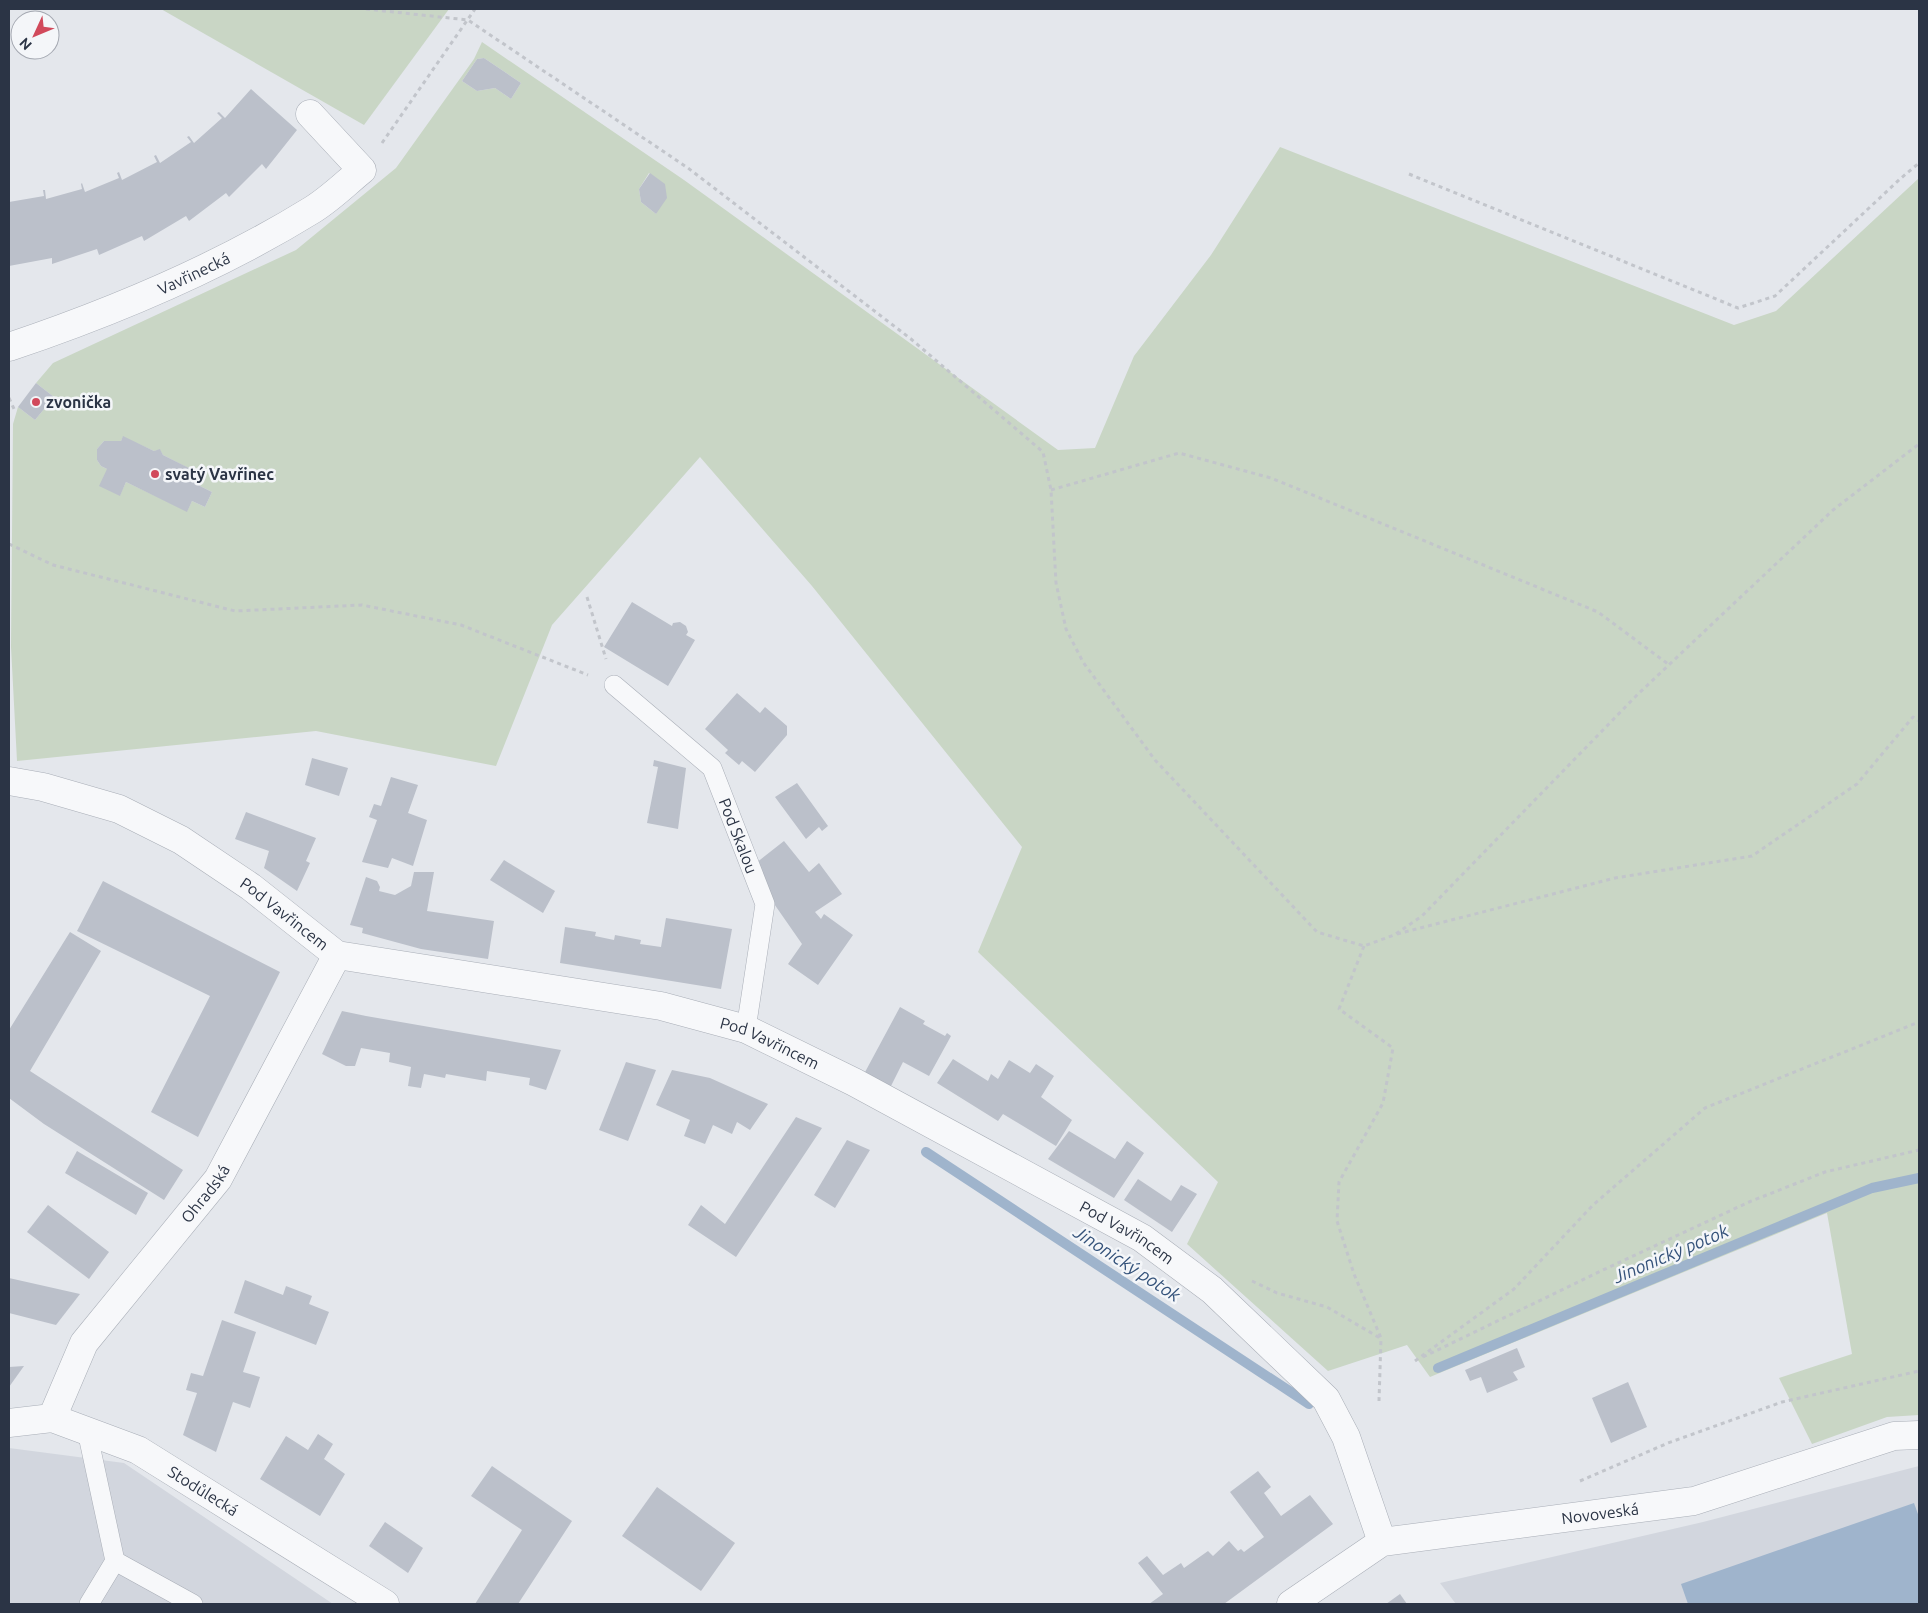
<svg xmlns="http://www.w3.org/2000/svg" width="1928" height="1613" font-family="Ubuntu,sans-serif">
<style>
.built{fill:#d2d6de}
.green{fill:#c9d6c5;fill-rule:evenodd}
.water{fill:#9fb4cc}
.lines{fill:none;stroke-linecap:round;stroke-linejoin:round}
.stream{stroke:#9fb4cc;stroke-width:10}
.building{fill:#bbc0ca}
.lane-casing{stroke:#a9aeb7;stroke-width:20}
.street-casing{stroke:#a9aeb7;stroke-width:29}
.path{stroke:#c2c5cb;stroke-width:3;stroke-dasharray:4 4;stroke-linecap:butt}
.lane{stroke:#f7f8fa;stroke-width:19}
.street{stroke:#f7f8fa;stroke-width:28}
.poi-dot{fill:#d1495b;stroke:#f4f6f9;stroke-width:2}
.labels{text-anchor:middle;stroke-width:5;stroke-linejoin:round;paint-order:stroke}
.street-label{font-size:16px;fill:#2b3445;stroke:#f4f6f9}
.poi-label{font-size:16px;font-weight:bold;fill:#2b3445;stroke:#f4f6f9;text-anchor:start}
.water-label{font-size:18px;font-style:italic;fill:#34527a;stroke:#f4f6f9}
</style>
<rect width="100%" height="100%" fill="#e4e7ec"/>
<g class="built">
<path d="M 9,1448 L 124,1463 L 333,1604 L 9,1604 Z"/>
<path d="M 1919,1466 L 1919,1604 L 1456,1604 L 1440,1583 L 1703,1522 Z"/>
</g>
<g class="green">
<path d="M 161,9 L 449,9 L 364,125 Z"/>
<path d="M 482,42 L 684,180 L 1058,450 L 1095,448 L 1134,356 L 1211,255 L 1280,147 L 1734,325 L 1776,311 L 1919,178 L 1919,1415 L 1887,1417 L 1812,1444 L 1779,1378 L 1852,1354 L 1827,1213 L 1430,1377 L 1407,1345 L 1328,1371 L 1187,1244 L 1218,1182 L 978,952 L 1022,847 L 812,586 L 700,457 L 552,625 L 496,766 L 316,731 L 17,761 L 11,647 L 13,424 L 18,407 L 35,420 L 54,397 L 36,383 L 53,363 L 296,250 L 396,168 L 474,59 ZM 484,58 L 521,83 L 511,99 L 495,88 L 477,91 L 462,81 L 477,59 ZM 649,173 L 665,185 L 656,214 L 641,202 L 639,189 ZM 123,437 L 154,451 L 160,450 L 163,455 L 204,476 L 200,486 L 212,492 L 205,507 L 192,501 L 187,511 L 126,482 L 120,495 L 107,469 L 101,466 L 97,460 L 97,449 L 104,441 L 121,441 Z"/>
</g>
<path class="water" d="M 1914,1503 L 1919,1517 L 1919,1604 L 1688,1604 L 1681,1584 Z"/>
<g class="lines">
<g class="stream">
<path d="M 926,1152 L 1309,1404"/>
<path d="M 1438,1368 L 1872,1188 L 1919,1178"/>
</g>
</g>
<g class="building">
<path d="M 484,58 L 521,83 L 511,99 L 495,88 L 477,91 L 462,81 L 477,59 Z"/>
<path d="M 251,89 L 297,130 L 266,169 L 262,164 L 229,197 L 226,193 L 189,221 L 186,216 L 144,241 L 142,236 L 99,255 L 97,249 L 52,264 L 52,258 L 9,266 L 9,202 L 44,196 L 43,190 L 45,190 L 46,199 L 82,189 L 81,184 L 82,183 L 85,192 L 119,178 L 117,173 L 119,172 L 122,180 L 157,162 L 154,156 L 156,155 L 160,163 L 191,142 L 187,137 L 189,136 L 194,143 L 222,118 L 217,113 L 219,112 L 225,118 Z"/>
<path d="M 650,173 L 665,184 L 667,198 L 656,214 L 641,202 L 639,189 Z"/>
<path d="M 36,383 L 54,397 L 35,420 L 18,407 Z"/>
<path d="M 123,436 L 154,451 L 160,449 L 163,455 L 205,476 L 200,486 L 212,492 L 205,507 L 192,501 L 187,512 L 126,482 L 120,496 L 99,486 L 107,469 L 101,466 L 97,460 L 97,449 L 104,441 L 121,441 Z"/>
<path d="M 632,602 L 672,626 L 673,623 L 680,622 L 686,626 L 688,632 L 686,635 L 695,640 L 668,686 L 604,647 Z"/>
<path d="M 737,693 L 760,713 L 765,707 L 787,726 L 787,735 L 755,772 L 742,761 L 739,765 L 725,753 L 728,750 L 705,729 Z"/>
<path d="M 312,758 L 348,768 L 339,796 L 305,785 Z"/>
<path d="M 654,760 L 686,768 L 678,829 L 647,823 L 658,767 L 653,766 Z"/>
<path d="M 391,777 L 418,785 L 408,813 L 427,820 L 413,866 L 392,858 L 388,868 L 362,862 L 377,820 L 369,817 L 374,804 L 381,806 Z"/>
<path d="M 797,783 L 828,826 L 822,831 L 819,827 L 806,839 L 775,797 Z"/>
<path d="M 246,812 L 316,838 L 306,861 L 310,863 L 297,891 L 264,868 L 269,851 L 235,839 Z"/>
<path d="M 784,841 L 809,872 L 819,863 L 842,894 L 815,912 L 821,919 L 824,914 L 853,935 L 818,985 L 788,964 L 802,944 L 770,898 L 756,863 Z"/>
<path d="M 504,860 L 555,891 L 543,913 L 490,880 Z"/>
<path d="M 414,872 L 434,872 L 427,911 L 494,921 L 488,959 L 421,949 L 362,933 L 363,928 L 350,925 L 366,877 L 377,881 L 380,887 L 379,891 L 395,895 L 411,886 Z"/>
<path d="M 103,881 L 280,972 L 198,1137 L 151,1112 L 210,996 L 77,931 Z"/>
<path d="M 666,918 L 732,929 L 721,989 L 560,963 L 565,927 L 596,932 L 595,936 L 614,940 L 615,935 L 641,940 L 640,944 L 661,947 Z"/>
<path d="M 70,932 L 101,951 L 30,1071 L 183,1170 L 164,1200 L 44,1124 L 9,1098 L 9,1030 Z"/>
<path d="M 900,1007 L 925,1021 L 923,1024 L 945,1036 L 947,1033 L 951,1036 L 929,1076 L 903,1062 L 890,1088 L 864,1074 Z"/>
<path d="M 342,1011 L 366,1016 L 561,1050 L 546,1090 L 529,1085 L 530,1078 L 487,1071 L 486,1081 L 446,1074 L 445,1078 L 424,1074 L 421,1088 L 408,1086 L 411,1067 L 389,1062 L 390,1053 L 361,1048 L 355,1066 L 346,1066 L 322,1054 Z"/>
<path d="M 953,1059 L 988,1081 L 991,1074 L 998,1079 L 1009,1060 L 1030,1073 L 1036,1064 L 1054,1076 L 1041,1097 L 1072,1120 L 1056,1146 L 1003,1114 L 998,1121 L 937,1083 Z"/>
<path d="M 626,1062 L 656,1070 L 628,1141 L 599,1130 Z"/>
<path d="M 672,1070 L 710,1078 L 768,1104 L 750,1130 L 737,1122 L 732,1134 L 713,1125 L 705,1144 L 684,1136 L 690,1120 L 656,1105 Z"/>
<path d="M 796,1117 L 822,1128 L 736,1257 L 688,1225 L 701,1205 L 725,1224 Z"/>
<path d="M 1069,1131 L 1115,1159 L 1127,1141 L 1144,1153 L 1114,1198 L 1048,1159 Z"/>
<path d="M 847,1140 L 870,1150 L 835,1208 L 814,1195 Z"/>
<path d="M 77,1151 L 148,1193 L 136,1215 L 65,1173 Z"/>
<path d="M 1138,1179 L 1171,1201 L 1181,1185 L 1197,1194 L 1172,1232 L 1124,1200 Z"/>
<path d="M 48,1205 L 109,1252 L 89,1279 L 27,1232 Z"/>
<path d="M 9,1278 L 80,1294 L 56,1325 L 9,1313 Z"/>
<path d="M 245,1280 L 283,1295 L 286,1286 L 312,1296 L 309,1304 L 329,1312 L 316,1345 L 234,1313 Z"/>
<path d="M 222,1320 L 256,1332 L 243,1372 L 260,1377 L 250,1408 L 233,1402 L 216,1452 L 183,1435 L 197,1393 L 186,1390 L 191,1373 L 203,1376 Z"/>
<path d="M 1517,1348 L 1525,1367 L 1513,1372 L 1518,1380 L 1487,1393 L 1481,1377 L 1470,1381 L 1465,1370 Z"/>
<path d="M 24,1366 L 9,1387 L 9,1367 Z"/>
<path d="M 1628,1382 L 1647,1427 L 1611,1443 L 1592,1398 Z"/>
<path d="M 318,1434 L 333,1444 L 324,1459 L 345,1474 L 320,1516 L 260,1479 L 286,1436 L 308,1450 Z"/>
<path d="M 492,1466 L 572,1521 L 518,1604 L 475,1604 L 522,1530 L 471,1496 Z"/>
<path d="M 1258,1471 L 1271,1487 L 1264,1493 L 1281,1516 L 1310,1495 L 1333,1524 L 1224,1604 L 1149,1604 L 1163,1594 L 1138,1563 L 1147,1556 L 1163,1575 L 1181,1563 L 1184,1568 L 1208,1551 L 1213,1556 L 1229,1541 L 1238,1551 L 1241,1549 L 1244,1552 L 1264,1537 L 1230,1492 Z"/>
<path d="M 657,1487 L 735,1543 L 701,1591 L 622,1536 Z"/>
<path d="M 385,1522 L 423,1548 L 408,1573 L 369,1546 Z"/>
<path d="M 1400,1594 L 1407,1604 L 1386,1604 Z"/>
</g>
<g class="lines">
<defs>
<g id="lane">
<path id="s1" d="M 614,685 L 712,768 L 765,904 L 746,1029"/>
<path d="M 87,1431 L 115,1561 L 89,1604"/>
<path d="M 115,1561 L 193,1604"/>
</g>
<g id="street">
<path id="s2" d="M 9,347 C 113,312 218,268 312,210 C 330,199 346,183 362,170 L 310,114"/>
<path id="s3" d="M 9,781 L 43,787 L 119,809 L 181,840 L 251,887 L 337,955 L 661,1006 L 746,1029 L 854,1082 L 1142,1238 L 1212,1290 L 1326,1399 L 1346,1437 L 1382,1542"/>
<path id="s4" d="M 52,1418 L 84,1343 L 218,1179 L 337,955"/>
<path id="s5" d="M 9,1423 L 52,1418 L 138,1450 L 385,1604"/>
<path id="s6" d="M 1291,1604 L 1382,1542 L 1694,1501 L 1894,1436 L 1919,1435"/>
</g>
</defs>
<use href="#lane" class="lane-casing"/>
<use href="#street" class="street-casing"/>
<g class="path">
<path d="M 366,9 L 468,20 L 688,168 L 911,339 L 1043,452 L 1051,490 L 1056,583 L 1066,629 L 1083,662 L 1155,760 L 1317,932 L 1364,946 L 1394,935 L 1422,916 L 1638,694 L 1833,510 L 1919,444"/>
<path d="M 382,143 L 475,9"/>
<path d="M 1409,174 L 1738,308 L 1775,296 L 1900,179 L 1919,163"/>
<path d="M 9,398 L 15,411"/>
<path d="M 1051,490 L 1179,453 L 1271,478 L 1598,612 L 1668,664"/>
<path d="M 9,544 L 53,565 L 235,611 L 362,605 L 461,625 L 588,675"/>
<path d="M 587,597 L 606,659"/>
<path d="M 1397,934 L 1615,878 L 1752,856 L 1857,784 L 1913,717 L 1919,721"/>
<path d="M 1364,946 L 1339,1009 L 1393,1048 L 1383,1103 L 1339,1182 L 1337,1221 L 1354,1274 L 1381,1338 L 1379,1401"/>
<path d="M 1252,1281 L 1277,1293 L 1327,1307 L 1380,1338"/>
<path d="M 1423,1357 L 1603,1270 L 1749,1202 L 1825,1172 L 1919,1150"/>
<path d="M 1415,1361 L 1514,1289 L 1593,1205 L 1705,1108 L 1919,1022"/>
<path d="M 1580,1481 L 1668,1443 L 1782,1402 L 1919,1371"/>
</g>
<use href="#lane" class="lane"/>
<use href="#street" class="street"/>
</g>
<g class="poi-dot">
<circle cx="36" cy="402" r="5"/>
<circle cx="155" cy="474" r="5"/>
</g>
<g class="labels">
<g class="street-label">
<text dy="6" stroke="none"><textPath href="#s2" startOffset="199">Vavřinecká</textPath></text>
<text dy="6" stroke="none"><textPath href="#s1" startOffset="201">Pod Skalou</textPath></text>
<text dy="6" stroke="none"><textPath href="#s3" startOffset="310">Pod Vavřincem</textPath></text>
<text dy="6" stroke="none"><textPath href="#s3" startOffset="820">Pod Vavřincem</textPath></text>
<text dy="6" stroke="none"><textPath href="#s4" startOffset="274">Ohradská</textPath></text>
<text dy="6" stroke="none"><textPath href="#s3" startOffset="1225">Pod Vavřincem</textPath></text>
<text dy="6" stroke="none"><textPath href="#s5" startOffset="212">Stodůlecká</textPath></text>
<text dy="6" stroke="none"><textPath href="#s6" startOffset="330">Novoveská</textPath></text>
</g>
<g class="poi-label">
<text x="46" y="408">zvonička</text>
<text x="165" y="480">svatý Vavřinec</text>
</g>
<g class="water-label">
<text transform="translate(1671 1254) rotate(-23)" y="6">Jinonický potok</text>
<text transform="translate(1127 1264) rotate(33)" y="6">Jinonický potok</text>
</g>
</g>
<rect width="1928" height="1613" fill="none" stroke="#2b3445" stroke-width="20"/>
<g transform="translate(35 35) rotate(226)"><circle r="24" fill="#f4f6f9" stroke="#a4a8b1"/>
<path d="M0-4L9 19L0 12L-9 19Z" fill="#d1495b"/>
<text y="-8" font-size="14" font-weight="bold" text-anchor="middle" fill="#2b3445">N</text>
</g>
</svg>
